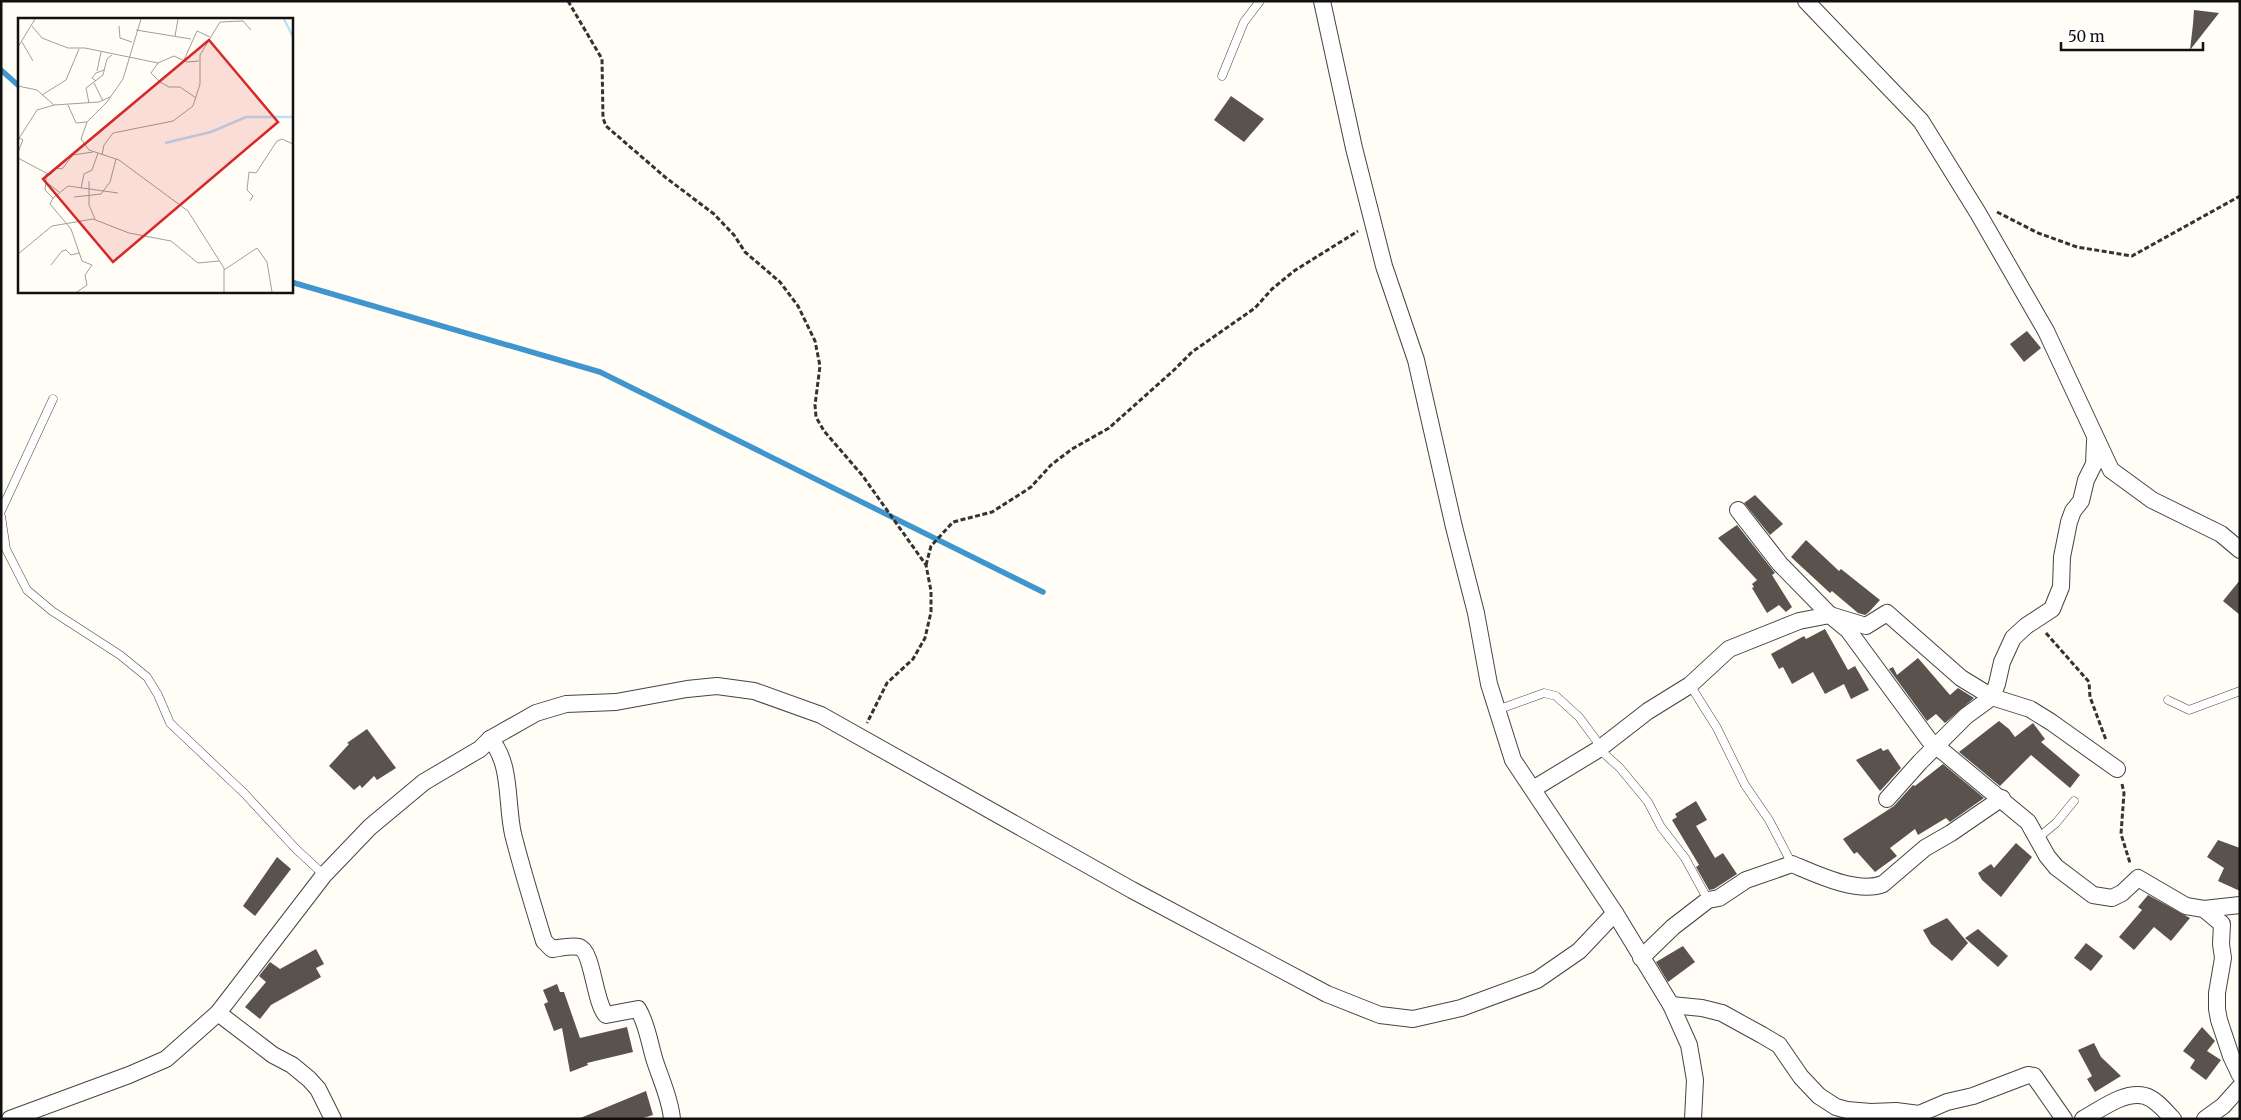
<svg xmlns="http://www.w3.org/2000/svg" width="2241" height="1120" font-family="Merriweather,serif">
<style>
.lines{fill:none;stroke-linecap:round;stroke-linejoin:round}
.stream{stroke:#3f96cf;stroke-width:5.5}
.building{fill:#5a524d}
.lane-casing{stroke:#444;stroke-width:9}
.street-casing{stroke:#444;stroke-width:18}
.path{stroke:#333;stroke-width:3;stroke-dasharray:5 2.5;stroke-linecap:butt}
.lane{stroke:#fff;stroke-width:8}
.street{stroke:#fff;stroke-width:16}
.inset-river{fill:none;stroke:#b9e0f7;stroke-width:2.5}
.inset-road{fill:none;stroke:#a09f9a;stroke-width:1}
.view{fill:#d62828;fill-opacity:0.15;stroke:#d62828;stroke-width:2.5}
.inset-edge{fill:none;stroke:#111;stroke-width:2.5}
</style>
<rect width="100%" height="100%" fill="#fffdf5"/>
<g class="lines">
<g class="stream">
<path d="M 1,70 L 19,86"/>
<path d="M 291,282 L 600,372 L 1043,592"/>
</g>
</g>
<g class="building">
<path d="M 2194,10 L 2219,13 L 2190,50 L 2193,24 Z"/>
<path d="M 1231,96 L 1264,119 L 1244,142 L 1214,120 Z"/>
<path d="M 2027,331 L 2041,348 L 2024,362 L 2010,344 Z"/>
<path d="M 1755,495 L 1783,524 L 1770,535 L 1744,503 Z"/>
<path d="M 1737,525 L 1775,573 L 1772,575 L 1792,607 L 1786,612 L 1779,605 L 1767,613 L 1752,588 L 1754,587 L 1752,584 L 1757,580 L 1718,538 Z"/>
<path d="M 1806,540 L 1839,571 L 1841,569 L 1880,600 L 1869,612 L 1865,615 L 1858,613 L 1832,591 L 1830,593 L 1791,557 Z"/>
<path d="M 2240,580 L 2240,615 L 2223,601 Z"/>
<path d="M 1825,629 L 1848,670 L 1855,666 L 1869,690 L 1851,699 L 1844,684 L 1825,694 L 1813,672 L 1792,684 L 1783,667 L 1779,669 L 1771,654 L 1804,636 L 1806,639 Z"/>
<path d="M 1918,658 L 1950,695 L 1958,688 L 1974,698 L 1945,723 L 1936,714 L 1927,721 L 1889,669 L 1893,667 L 1897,675 Z"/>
<path d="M 1999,721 L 2009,729 L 2015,737 L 2033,723 L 2045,739 L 2041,742 L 2080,775 L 2070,788 L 2031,755 L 2000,786 L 1959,752 Z"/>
<path d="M 367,729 L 396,768 L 377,780 L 374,776 L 362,788 L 360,785 L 354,790 L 329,766 L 349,744 L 347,743 Z"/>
<path d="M 1881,748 L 1883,751 L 1888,749 L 1901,768 L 1880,791 L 1856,760 Z"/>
<path d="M 1943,764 L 1984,798 L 1950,822 L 1946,818 L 1918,835 L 1915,829 L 1890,848 L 1897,856 L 1875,872 L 1857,852 L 1854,854 L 1843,839 L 1894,806 L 1913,785 L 1915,786 Z"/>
<path d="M 1696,801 L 1707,820 L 1696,826 L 1715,858 L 1723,853 L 1737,874 L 1714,889 L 1709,890 L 1696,867 L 1699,865 L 1672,820 L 1677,817 L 1675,814 Z"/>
<path d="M 2218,840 L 2240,848 L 2240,891 L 2218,881 L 2224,868 L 2207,857 Z"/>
<path d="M 2016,843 L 2032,857 L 2001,897 L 1982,880 L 1978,873 L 1991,864 L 1994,868 Z"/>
<path d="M 277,857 L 291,869 L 255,916 L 243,906 Z"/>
<path d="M 2148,895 L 2190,918 L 2171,941 L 2154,927 L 2134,950 L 2119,937 L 2142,910 L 2138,907 Z"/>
<path d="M 1947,918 L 1968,943 L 1952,961 L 1931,944 L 1923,930 Z"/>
<path d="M 1978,929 L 2008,956 L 1998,967 L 1965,938 Z"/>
<path d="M 2086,943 L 2103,956 L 2091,971 L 2074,958 Z"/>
<path d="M 1683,946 L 1695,962 L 1668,982 L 1656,962 Z"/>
<path d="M 316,949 L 324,964 L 316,968 L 321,977 L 271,1005 L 260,1019 L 245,1007 L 266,982 L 259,976 L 270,962 L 280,969 Z"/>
<path d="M 557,984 L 560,992 L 564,992 L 580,1038 L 627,1027 L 633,1052 L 587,1063 L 588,1065 L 570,1072 L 562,1028 L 554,1031 L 544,1004 L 548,1002 L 543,990 Z"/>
<path d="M 2202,1027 L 2215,1041 L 2207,1051 L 2221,1060 L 2206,1080 L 2190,1068 L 2195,1060 L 2183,1051 Z"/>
<path d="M 2094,1043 L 2101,1057 L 2121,1076 L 2095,1092 L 2087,1079 L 2092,1076 L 2078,1050 Z"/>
<path d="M 646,1091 L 653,1115 L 640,1119 L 578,1119 Z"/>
</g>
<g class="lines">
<defs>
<g id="lane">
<path d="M 1222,76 L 1244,22 L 1260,1"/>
<path d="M 1,511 L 53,399"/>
<path d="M 1,516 L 6,549 L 27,590 L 52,611 L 120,655 L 147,677 L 158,695 L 170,723 L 244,793 L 296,849 L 324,875"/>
<path d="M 1690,685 L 1717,728 L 1745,785 L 1769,820 L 1792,864"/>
<path d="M 2168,700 L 2189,710 L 2240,691"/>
<path d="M 1497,710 L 1544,693 L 1556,696 L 1579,717 L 1596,740 L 1599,749 L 1620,768 L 1648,802 L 1661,827 L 1685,858 L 1708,900"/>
<path d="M 2038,838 L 2056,823 L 2074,801"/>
</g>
<g id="street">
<path d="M 1322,1 L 1354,148 L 1384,266 L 1416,360 L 1454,527 L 1476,613 L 1489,684 L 1513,760 L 1615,913 L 1671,1005 L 1689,1045 L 1695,1080 L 1693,1119"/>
<path d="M 1806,1 L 1921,121 L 1978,213 L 2046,331 L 2111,470 L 2152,500 L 2221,534 L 2240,550"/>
<path d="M 1738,510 L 1780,564 L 1830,615 L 1848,630 L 1929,740 L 2028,822 L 2047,856 L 2056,867 L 2093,895 L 2112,898 L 2122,893 L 2138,878 L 2186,906 L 2204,909 L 2240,905"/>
<path d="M 490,739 C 512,763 506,803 513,834 C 522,870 533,905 544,941 L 552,949 C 560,948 571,945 579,947 C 593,951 594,1001 606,1015 L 638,1009 C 647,1024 649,1041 654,1058 C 660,1078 670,1097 672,1119"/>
<path d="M 1533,789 L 1599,749 L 1648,711 L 1690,685 L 1729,649 L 1799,621 L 1830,615 L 1866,626 L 1887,613 L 1961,678 L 1992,697 L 2030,709 L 2051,722 L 2117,769"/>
<path d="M 1887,799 L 1920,762 L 1966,716 L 1992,697 L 1997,684 L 2002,662 L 2013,638 L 2026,626 L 2052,609 L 2061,587 L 2062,557 L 2069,522 L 2073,511 L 2081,501 L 2086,480 L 2094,464 L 2095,441"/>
<path d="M 2204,909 L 2222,924 L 2221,944 L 2223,958 L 2217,993 L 2217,1009 L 2219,1020 L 2231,1056 L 2240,1075"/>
<path d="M 1641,958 L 1673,927 L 1708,900 L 1719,898 L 1746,880 L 1792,864 C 1816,874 1857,894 1883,884 L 1925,848 L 1951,833 L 2002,798"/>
<path d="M 1671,1005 L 1702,1008 L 1722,1013 L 1762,1035 L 1779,1045 L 1801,1077 L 1819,1096 L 1836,1107 L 1847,1110 L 1871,1112 L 1896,1111 L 1919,1114 L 1947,1102 L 1973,1096 L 2028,1075 L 2034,1076 L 2064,1119"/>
<path d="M 218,1013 L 273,1055 L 292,1065 L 309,1079 L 318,1089 L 333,1119"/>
<path d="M 10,1119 L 129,1075 L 166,1059 L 218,1013 L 324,875 L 370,827 L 424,782 L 480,749 L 490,739 L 536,713 L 566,704 L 616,702 L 687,689 L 717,686 L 754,691 L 821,715 L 1132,890 L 1327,994 L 1380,1015 L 1413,1019 L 1461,1008 L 1537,980 L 1579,951 L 1615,913"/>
<path d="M 2083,1119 C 2100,1110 2125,1090 2145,1096 C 2156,1099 2165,1111 2173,1119"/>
<path d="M 2205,1119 L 2223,1106 L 2240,1087"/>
</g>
</defs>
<use href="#lane" class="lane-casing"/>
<use href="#street" class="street-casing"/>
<g class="path">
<path d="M 568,1 L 602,59 L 603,118 L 606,126 L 665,177 L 714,214 L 734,235 L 745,252 L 780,282 L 798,306 L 815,341 L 820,366 L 815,405 L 816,417 L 824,431 L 862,475 L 926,565 L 931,591 L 931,612 L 925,638 L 913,659 L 887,683 L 867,723"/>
<path d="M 1997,212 L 2038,233 L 2077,247 L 2132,256 L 2240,196"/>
<path d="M 926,565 L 931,546 L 953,522 L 992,512 L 1022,493 L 1031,487 L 1051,465 L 1072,449 L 1109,428 L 1174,370 L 1192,352 L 1255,308 L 1272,289 L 1294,271 L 1358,231"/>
<path d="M 2046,633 L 2089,682 L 2090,697 L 2106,740"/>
<path d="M 2122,784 L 2124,793 L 2121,834 L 2130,863"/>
</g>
<use href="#lane" class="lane"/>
<use href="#street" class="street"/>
</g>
<g transform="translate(18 18)">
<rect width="275" height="275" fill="#fffdf5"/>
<path class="inset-river" d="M 266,1 L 275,19M 147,125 L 193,114 L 228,99 L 275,99"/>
<path class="inset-road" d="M 123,1 L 105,61 L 89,84 L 69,104 L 63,121 L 71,132 L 101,142 L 170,193 L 206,250 L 206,274M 14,8 L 24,20 L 50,30 L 67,30 L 140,45 L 156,38 L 169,44 L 181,43M 101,8 L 102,20 L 114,24M 118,12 L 173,21M 157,18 L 160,1M 4,24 L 15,43M 0,29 L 17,1M 166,42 L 179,13 L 192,19M 140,45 L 133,55 L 142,64 L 151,69 L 162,69 L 178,80M 79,53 L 83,34M 78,63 L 74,60 L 78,55 L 86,52M 76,65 L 85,83M 0,68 L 19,72 L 36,87M 24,77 L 48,62 L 61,31M 71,85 L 68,70 L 85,57 L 89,41 L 94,37M 50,87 L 58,105 L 69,104M 0,122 L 19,92 L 36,87 L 81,84 L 92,79M 0,134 L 5,122 L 1,120M 84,137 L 86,127 L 95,115 L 155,103 L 175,88 L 182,66 L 182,37 L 202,4 L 225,3 L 233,12M 0,140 L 32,157 L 38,150 L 44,151 L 55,137 L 75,134M 28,156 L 28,164 L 41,174M 71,163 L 71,187 L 77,201M 28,164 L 27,172 L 35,180M 63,170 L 66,156 L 74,152 L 80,135M 56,179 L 83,176 L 92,164 L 98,141M 232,183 L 235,178 L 229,172 L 231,154 L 238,155 L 259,123 L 264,121 L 275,126M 0,236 L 34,208 L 75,201 L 111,215 L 153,223 L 180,245 L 201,243M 33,247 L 44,233 L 48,232 L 53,237 L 61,235M 206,252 L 239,230 L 249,244 L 254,274M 59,274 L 69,267 L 67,257 L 74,247 L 64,243 L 53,211 L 32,186 L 35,180 L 50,168 L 100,175"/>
<path class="view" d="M 191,22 L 260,104 L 95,244 L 25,161 Z"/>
<rect width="275" height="275" class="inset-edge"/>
</g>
<rect width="2241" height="1120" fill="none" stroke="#111111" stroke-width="5"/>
<path d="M2061 42v8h142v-8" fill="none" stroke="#111111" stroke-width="2.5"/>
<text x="2068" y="42" font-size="15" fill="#111111" stroke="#ffffff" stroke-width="4" paint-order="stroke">50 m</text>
</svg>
